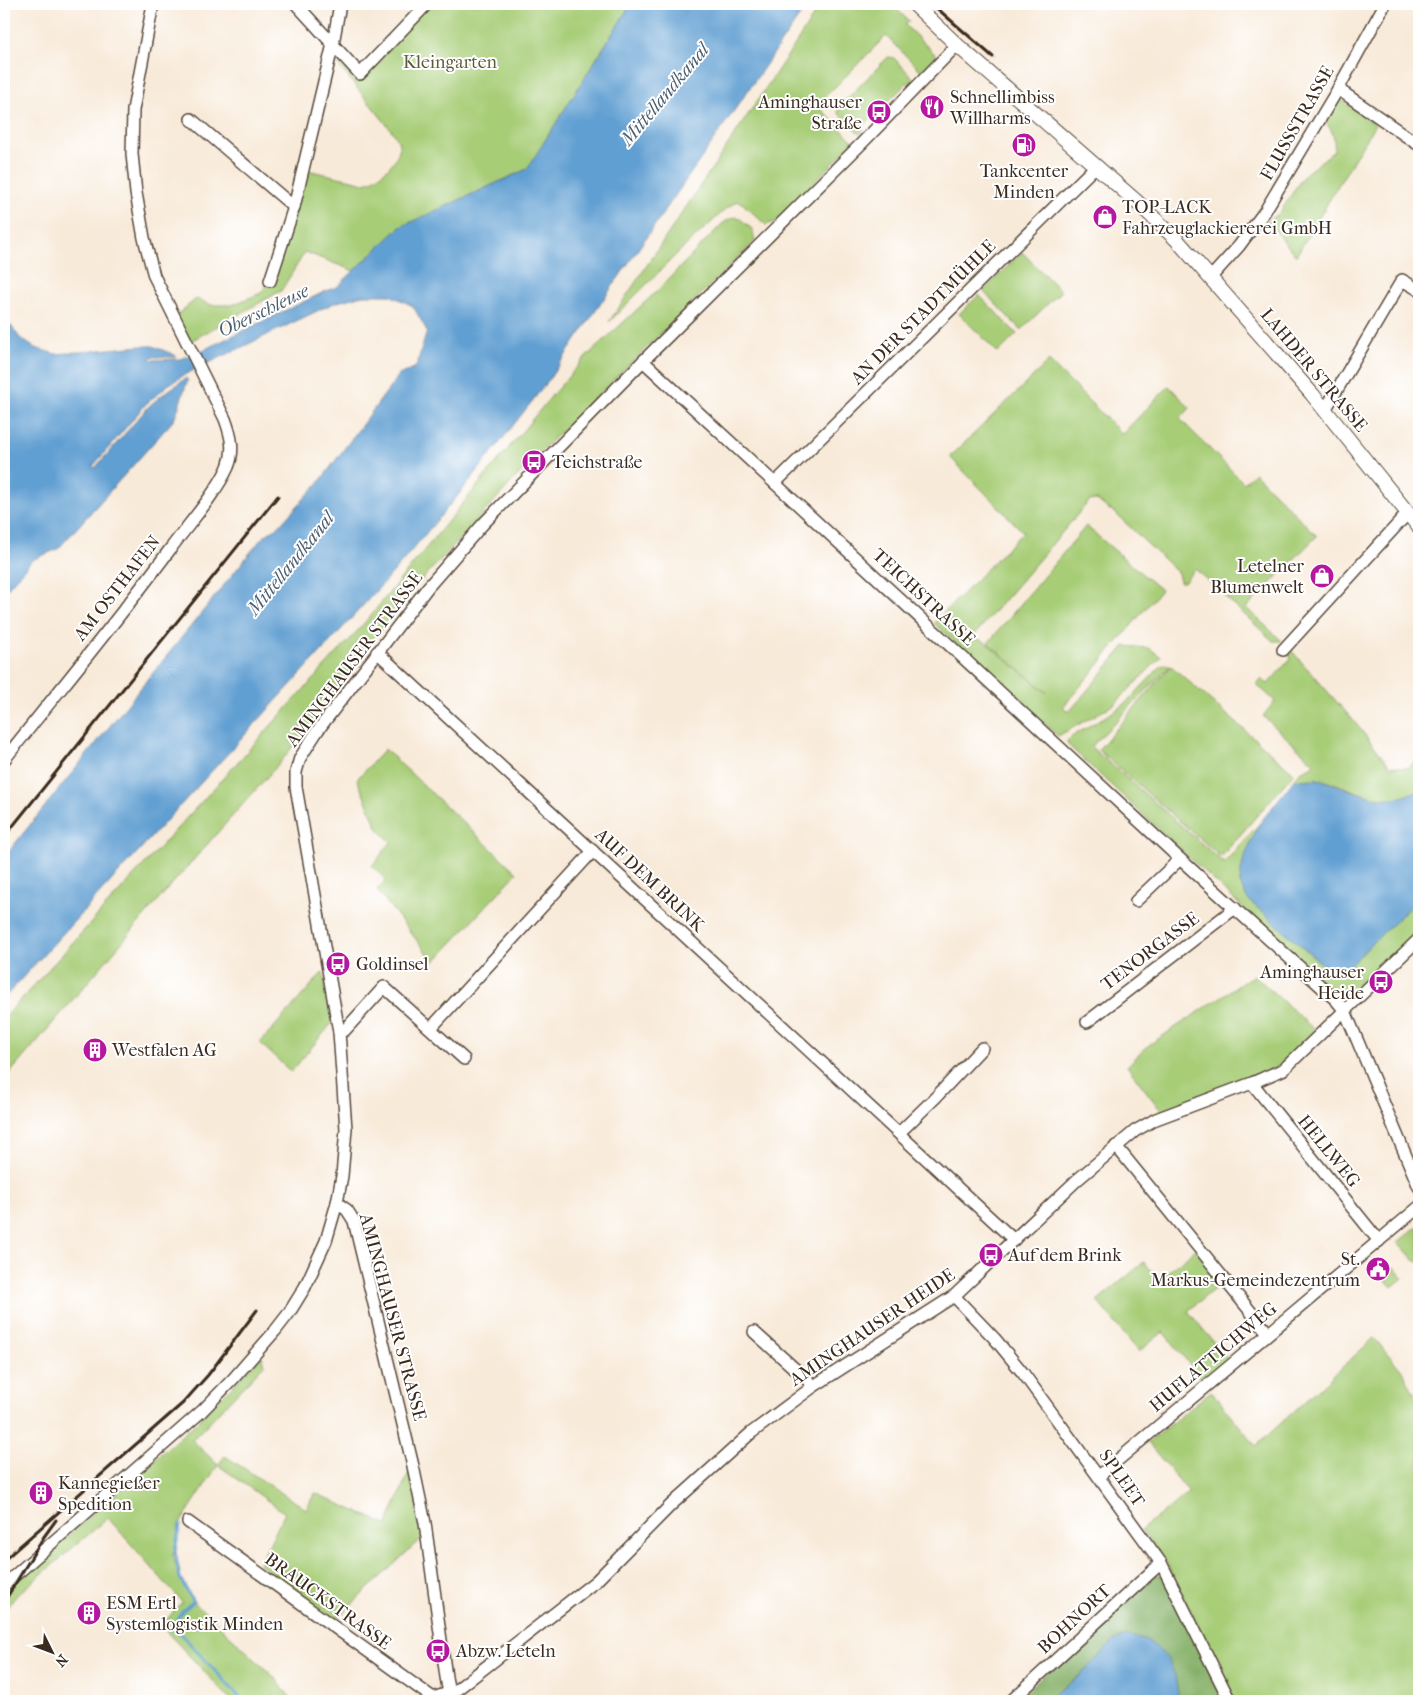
<svg xmlns="http://www.w3.org/2000/svg" width="1423" height="1705" font-family="'IM FELL French Canon',serif">
<style>
.green{fill:#a7cd77;stroke:#717c4a}
.forest{fill:#85b068;stroke:#606d43}
.water{fill:#609fd2;stroke:#4e6478}
.lines{fill:none;stroke-linecap:round;stroke-linejoin:round}
.stream{stroke:#609fd2;stroke-width:3}
.minor-casing{stroke:#57473a;stroke-width:14}
.tertiary-casing{stroke:#57473a;stroke-width:16}
.minor{stroke:#fff;stroke-width:11}
.tertiary{stroke:#fff;stroke-width:14}
.rail{stroke:#3b2a1e;stroke-width:3}
.labels{text-anchor:middle;stroke-width:4;stroke-linejoin:round;paint-order:stroke}
.park-label{font-size:18px;fill:#5b5b39;stroke:#fff}
.poi-label{font-size:18px;fill:#3b2a1e;stroke:#fff;text-anchor:start}
.street-label{font-size:18px;fill:#3b2a1e;stroke:#fff}
.water-label{font-size:19px;font-style:italic;fill:#4c5f6f;stroke:#fff}
</style>
<rect width="100%" height="100%" fill="#fff"/>
<filter id="ink" filterUnits="userSpaceOnUse"><feTurbulence type="fractalNoise" baseFrequency=".02" numOctaves="2"/><feDisplacementMap in="SourceGraphic" scale="10" xChannelSelector="R" yChannelSelector="G"/><feConvolveMatrix kernelMatrix="1 2 1 2 8 2 1 2 1" color-interpolation-filters="sRGB"/></filter>
<filter id="wash" filterUnits="userSpaceOnUse"><feTurbulence type="fractalNoise" baseFrequency=".0096" numOctaves="4" result="noise"/><feDisplacementMap in="SourceGraphic" scale="20" xChannelSelector="R" yChannelSelector="G"/><feGaussianBlur stdDeviation="1.12" result="paint"/><feColorMatrix in="noise" values="0 0 0 0 0 0 0 0 0 0 0 0 0 0 0 0 0 1.4 0 .05"/><feComposite in="paint" operator="in"/></filter>
<g filter="url(#wash)">
<rect width="100%" height="100%" fill="#f8ead9"/>
<g class="green">
<path d="M 427,4 L 631,4 L 527,169 L 401,227 L 354,271 L 305,252 L 281,291 L 187,343 L 174,317 L 196,299 L 211,305 L 232,305 L 261,293 L 270,281 L 303,169 L 365,183 C 378,179 396,164 399,150 C 400,142 396,137 392,131 L 327,51 L 333,44 L 360,74 Z"/>
<path d="M 821,4 L 891,4 L 909,21 L 905,25 L 936,55 L 921,71 L 886,36 L 817,105 L 854,142 L 775,222 L 766,225 L 742,203 L 737,201 L 727,208 L 681,250 L 609,322 L 798,40 Z"/>
<path d="M 888,57 L 894,58 L 914,79 L 911,82 L 907,83 L 862,127 L 863,131 L 860,134 L 838,113 L 839,107 Z"/>
<path d="M 1336,96 L 1375,124 L 1296,256 L 1267,221 L 1279,214 L 1304,175 L 1334,151 C 1335,139 1334,132 1325,122 Z"/>
<path d="M 738,217 L 752,229 L 755,241 L 534,458 L 405,598 L 284,758 L 172,884 L 4,1080 L 4,1018 L 361,627 L 554,393 L 587,356 L 656,292 L 722,224 L 731,218 Z"/>
<path d="M 1022,252 L 1061,291 L 1021,330 L 983,291 Z"/>
<path d="M 979,295 L 1017,334 L 998,353 L 959,314 Z"/>
<path d="M 1049,361 L 1122,434 L 1169,386 L 1190,408 L 1180,419 L 1244,483 L 1255,473 L 1317,536 L 1246,608 L 1282,641 L 1273,641 L 1195,569 L 1184,582 L 1180,582 L 1178,573 L 1113,511 L 1108,509 L 1097,500 L 1089,501 L 972,638 L 984,641 L 1047,693 L 988,643 L 1086,526 L 1161,590 L 1063,707 L 1069,712 L 1125,646 L 1149,648 L 1161,657 L 1115,704 L 1058,736 L 934,623 L 1023,532 L 950,457 Z"/>
<path d="M 1290,649 L 1352,719 L 1390,766 L 1407,768 L 1419,759 L 1419,790 L 1399,798 L 1373,798 L 1334,783 L 1317,779 L 1294,780 L 1300,772 L 1311,767 L 1314,763 L 1263,716 L 1275,701 L 1256,684 L 1261,679 L 1268,684 L 1291,658 L 1288,654 Z"/>
<path d="M 1166,664 L 1170,666 L 1091,747 L 1224,863 L 1259,824 L 1244,858 L 1240,883 L 1247,899 L 1322,964 L 1338,972 L 1350,965 L 1419,898 L 1419,933 L 1350,1000 L 1341,999 L 1068,745 L 1067,741 L 1071,737 L 1121,707 L 1130,699 L 1161,666 Z"/>
<path d="M 1171,666 L 1294,773 L 1221,857 L 1098,750 Z"/>
<path d="M 385,749 L 517,873 L 434,962 L 377,890 L 386,880 L 372,866 L 391,842 L 378,829 L 357,779 Z"/>
<path d="M 323,972 L 332,1023 L 291,1072 L 260,1043 Z"/>
<path d="M 1254,975 L 1318,1033 L 1288,1058 L 1273,1069 L 1162,1112 L 1127,1066 L 1149,1045 Z"/>
<path d="M 1419,1225 L 1419,1262 L 1418,1262 L 1414,1260 L 1398,1242 Z"/>
<path d="M 1196,1249 L 1223,1282 L 1188,1311 L 1230,1362 L 1205,1383 L 1163,1332 L 1139,1352 L 1097,1301 L 1144,1262 L 1159,1279 Z"/>
<path d="M 1394,1267 L 1403,1278 L 1392,1287 L 1383,1277 Z"/>
<path d="M 1374,1338 L 1404,1373 L 1419,1403 L 1419,1701 L 1236,1701 L 1165,1560 L 1141,1530 L 1189,1492 L 1148,1443 L 1211,1391 L 1256,1446 Z"/>
<path d="M 262,1356 L 265,1364 L 192,1440 L 218,1465 L 225,1456 L 306,1509 L 315,1493 L 387,1525 L 409,1472 L 424,1536 L 335,1620 L 259,1564 L 285,1513 L 218,1465 L 181,1522 L 173,1556 L 181,1582 L 195,1603 L 276,1679 L 293,1701 L 232,1701 L 161,1626 L 182,1602 L 108,1518 L 17,1595 L 4,1611 L 4,1592 L 197,1422 Z"/>
</g>
<path class="forest" d="M 1154,1574 L 1164,1576 L 1226,1701 L 1179,1701 L 1177,1691 L 1096,1661 C 1081,1676 1062,1686 1048,1701 L 1016,1701 Z"/>
<g class="water">
<path d="M 631,4 L 808,4 L 612,287 L 548,381 L 465,487 L 397,568 L 320,653 L 4,998 L 4,857 L 262,538 L 281,524 L 321,480 L 399,375 L 416,367 L 427,331 L 413,306 L 390,295 L 363,295 L 334,303 L 186,374 L 168,385 L 146,404 L 93,466 L 95,468 L 149,406 L 162,395 L 186,378 L 188,381 C 181,395 180,409 172,422 L 58,549 L 32,560 L 4,592 L 4,293 L 9,323 L 20,338 L 35,348 L 56,354 L 140,346 L 153,346 L 175,355 L 176,357 L 151,357 L 150,360 L 180,359 L 203,350 L 328,290 L 337,287 L 400,227 L 527,169 Z"/>
<path d="M 1317,779 C 1344,785 1372,804 1401,797 C 1407,796 1413,792 1419,790 L 1419,898 L 1350,965 L 1338,972 L 1322,964 L 1247,899 L 1240,883 L 1241,871 L 1244,858 L 1259,824 L 1294,780 Z"/>
<path d="M 1127,1636 L 1145,1639 L 1157,1648 L 1168,1659 L 1175,1675 L 1179,1701 L 1048,1701 L 1056,1693 L 1082,1674 L 1114,1641 Z"/>
</g>
<g class="lines">
<path class="stream" d="M 180,1525 L 175,1551 L 180,1578 L 193,1602 L 182,1611 L 171,1629 L 180,1633 L 243,1701"/>
</g>
</g>
<g filter="url(#ink)">
<g class="lines">
<defs>
<g id="minor">
<path d="M 296,4 L 360,74 L 427,4"/>
<path d="M 1338,89 L 1419,145"/>
<path d="M 191,119 L 294,207"/>
<path d="M 1211,277 L 1239,246 L 1265,211 L 1338,89 L 1385,4"/>
<path d="M 270,281 L 294,207 L 333,44 L 340,4"/>
<path d="M 643,361 L 1180,859 L 1336,1000 L 1345,1011 L 1419,1187"/>
<path d="M 1325,410 L 1402,280 L 1419,290"/>
<path d="M 775,483 L 1096,166"/>
<path d="M 1283,650 L 1408,513"/>
<path d="M 377,652 L 1014,1240"/>
<path d="M 4,760 C 60,689 118,620 171,548 C 188,525 217,492 228,467 C 235,450 231,435 225,419 L 154,276 L 144,238 L 136,193 L 132,154 L 133,110 L 153,4"/>
<path d="M 1136,901 L 1180,859"/>
<path d="M 1087,1022 L 1235,908"/>
<path d="M 431,1028 L 593,851"/>
<path d="M 339,1032 L 345,1030 L 384,987 L 464,1059"/>
<path d="M 1252,1083 L 1379,1241"/>
<path d="M 899,1133 L 936,1097 L 982,1048"/>
<path d="M 1116,1146 L 1268,1333"/>
<path d="M 337,1203 L 347,1210 L 354,1221 L 413,1466 L 425,1523 L 446,1677 L 450,1699"/>
<path d="M 954,1296 L 995,1339 L 1023,1373 L 1161,1563 L 1230,1701"/>
<path d="M 754,1332 L 814,1386"/>
<path d="M 1099,1476 L 1419,1207"/>
<path d="M 188,1522 L 433,1698 L 455,1691 L 596,1581 L 671,1505 L 751,1433 L 814,1386 L 954,1296 L 1077,1180 L 1135,1131 L 1156,1119 L 1252,1083 L 1284,1069 L 1419,939"/>
<path d="M 4,1585 L 202,1411 L 233,1379 L 275,1331 L 289,1313 L 305,1287 L 326,1241 L 337,1203 L 342,1176 L 346,1129 L 339,1032 L 296,787 L 296,772 L 300,758 L 318,730 L 428,587 L 483,524 L 643,361 L 862,143 L 957,45"/>
<path d="M 1011,1701 L 1161,1563"/>
</g>
<path id="tertiary" d="M 914,4 L 957,45 L 1137,202 L 1177,240 L 1312,394 L 1419,527"/>
</defs>
<use href="#minor" class="minor-casing"/>
<use href="#tertiary" class="tertiary-casing"/>
<use href="#minor" class="minor"/>
<use href="#tertiary" class="tertiary"/>
<g class="rail">
<path d="M 932,4 L 993,57"/>
<path d="M 4,837 L 278,496"/>
<path d="M 4,1560 L 183,1403 L 208,1375 L 257,1310"/>
<path d="M 4,1602 L 43,1538 L 56,1520"/>
</g>
</g>
</g>
<defs>
<symbol id="restaurant-disc" viewBox="-11 -11 22 22"><circle r="9.5" fill="#b5179e" stroke="#fff"/><path d="M-5-6h1v4h1v-4h1v4h1v-4h1v5L-1.5 .5V6h-2V.5L-5-1ZM5-6V6H3V1.5H1.5Q1.5-4 5-6Z" fill="#fff"/></symbol>
<symbol id="bus-disc" viewBox="-11 -11 22 22"><circle r="9.5" fill="#b5179e" stroke="#fff"/><path d="M-5-6H5V4H4V6H2V4H-2V6H-4V4H-5ZM-3.5-4V0h7V-4ZM-3.5 1.2v1.5H-2V1.2ZM2 1.2v1.5H3.5V1.2Z" fill="#fff"/></symbol>
<symbol id="fuel-disc" viewBox="-11 -11 22 22"><circle r="9.5" fill="#b5179e" stroke="#fff"/><path d="M-5.5-6h7V0h2V4h1.3V-2.5L3-4.5l.8-.8L6-3V5H2.5V1h-1V6h-7ZM-4.2-4.7v3.2H.2V-4.7Z" fill="#fff"/></symbol>
<symbol id="shop-disc" viewBox="-11 -11 22 22"><circle r="9.5" fill="#b5179e" stroke="#fff"/><path d="M-5-2.5h2.3a2.7 3.5 0 0 1 5.4 0H5L5.5 6h-11ZM-1.5-2.5h3a1.5 2.3 0 0 0-3 0Z" fill="#fff"/></symbol>
<symbol id="building-disc" viewBox="-11 -11 22 22"><circle r="9.5" fill="#b5179e" stroke="#fff"/><path d="M-4-6H4V6H1V3H-1V6H-4ZM-2.5-4.3h1.7v1.8h-1.7ZM.8-4.3h1.7v1.8H.8ZM-2.5-1h1.7V.8h-1.7ZM.8-1h1.7V.8H.8Z" fill="#fff"/></symbol>
<symbol id="civic-disc" viewBox="-11 -11 22 22"><circle r="9.5" fill="#b5179e" stroke="#fff"/><path d="M-.6-6.5H3V-4.5H.6V-3L4-1V1h2V6H-6V1h2V-1L-.6-3ZM-1.2 2.5V6h2.4V2.5Z" fill="#fff"/></symbol>
</defs>
<g fill-rule="evenodd">
<use href="#restaurant-disc" x="918" y="93" width="28" height="28"/>
<use href="#bus-disc" x="865" y="98" width="28" height="28"/>
<use href="#fuel-disc" x="1010" y="131" width="28" height="28"/>
<use href="#shop-disc" x="1091" y="203" width="28" height="28"/>
<use href="#bus-disc" x="520" y="448" width="28" height="28"/>
<use href="#shop-disc" x="1308" y="562" width="28" height="28"/>
<use href="#bus-disc" x="324" y="950" width="28" height="28"/>
<use href="#bus-disc" x="1367" y="968" width="28" height="28"/>
<use href="#building-disc" x="81" y="1036" width="28" height="28"/>
<use href="#bus-disc" x="977" y="1241" width="28" height="28"/>
<use href="#civic-disc" x="1364" y="1255" width="28" height="28"/>
<use href="#building-disc" x="27" y="1479" width="28" height="28"/>
<use href="#building-disc" x="75" y="1599" width="28" height="28"/>
<use href="#bus-disc" x="424" y="1637" width="28" height="28"/>
</g>
<g class="labels">
<g class="park-label">
<text x="450" y="68">Kleingarten</text>
</g>
<g class="poi-label">
<text x="950" y="103">Schnellimbiss<tspan x="950" dy="21">Willharms</tspan></text>
<text x="862" y="108" text-anchor="end">Aminghauser<tspan x="862" dy="21">Straße</tspan></text>
<text x="1024" y="177" text-anchor="middle">Tankcenter<tspan x="1024" dy="21">Minden</tspan></text>
<text x="1122" y="213">TOP-LACK<tspan x="1122" dy="21">Fahrzeuglackiererei GmbH</tspan></text>
<text x="552" y="468">Teichstraße</text>
<text x="1304" y="572" text-anchor="end">Letelner<tspan x="1304" dy="21">Blumenwelt</tspan></text>
<text x="356" y="970">Goldinsel</text>
<text x="1364" y="978" text-anchor="end">Aminghauser<tspan x="1364" dy="21">Heide</tspan></text>
<text x="112" y="1056">Westfalen AG</text>
<text x="1008" y="1261">Auf dem Brink</text>
<text x="1360" y="1265" text-anchor="end">St.<tspan x="1360" dy="21">Markus-Gemeindezentrum</tspan></text>
<text x="58" y="1489">Kannegießer<tspan x="58" dy="21">Spedition</tspan></text>
<text x="106" y="1609">ESM Ertl<tspan x="106" dy="21">Systemlogistik Minden</tspan></text>
<text x="456" y="1657">Abzw. Leteln</text>
</g>
<g class="street-label">
<text transform="translate(1297 123) rotate(-60)" y="6">FLUSSSTRASSE</text>
<text transform="translate(923 312) rotate(-45)" y="6">AN DER STADTMÜHLE</text>
<text transform="translate(1314 370) rotate(50)" y="6">LAHDER STRASSE</text>
<text transform="translate(117 588) rotate(-52)" y="6">AM OSTHAFEN</text>
<text transform="translate(924 597) rotate(43)" y="6">TEICHSTRASSE</text>
<text transform="translate(354 659) rotate(-53)" y="6">AMINGHAUSER STRASSE</text>
<text transform="translate(650 880) rotate(43)" y="6">AUF DEM BRINK</text>
<text transform="translate(1150 951) rotate(-37)" y="6">TENORGASSE</text>
<text transform="translate(1329 1151) rotate(51)" y="6">HELLWEG</text>
<text transform="translate(393 1317) rotate(75)" y="6">AMINGHAUSER STRASSE</text>
<text transform="translate(872 1327) rotate(-34)" y="6">AMINGHAUSER HEIDE</text>
<text transform="translate(1213 1357) rotate(-40)" y="6">HUFLATTICHWEG</text>
<text transform="translate(1122 1478) rotate(55)" y="6">SPLEET</text>
<text transform="translate(328 1601) rotate(36)" y="6">BRAUCKSTRASSE</text>
<text transform="translate(1074 1619) rotate(-43)" y="6">BOHNORT</text>
</g>
<g class="water-label">
<text transform="translate(664 94) rotate(-50)" y="7">Mittellandkanal</text>
<text transform="translate(263 310) rotate(-26)" y="7">Oberschleuse</text>
<text transform="translate(290 563) rotate(-51)" y="7">Mittellandkanal</text>
</g>
</g>
<rect width="1423" height="1705" fill="none" stroke="#fff" stroke-width="20"/>
<g transform="translate(52 1652) rotate(132)" stroke="#ffffff" stroke-width="4" paint-order="stroke">
<path d="M0-4L9 19L0 12L-9 19Z" fill="#3b2a1e"/>
<text y="-8" font-size="14" font-weight="bold" text-anchor="middle" fill="#3b2a1e">N</text>
</g>
</svg>
